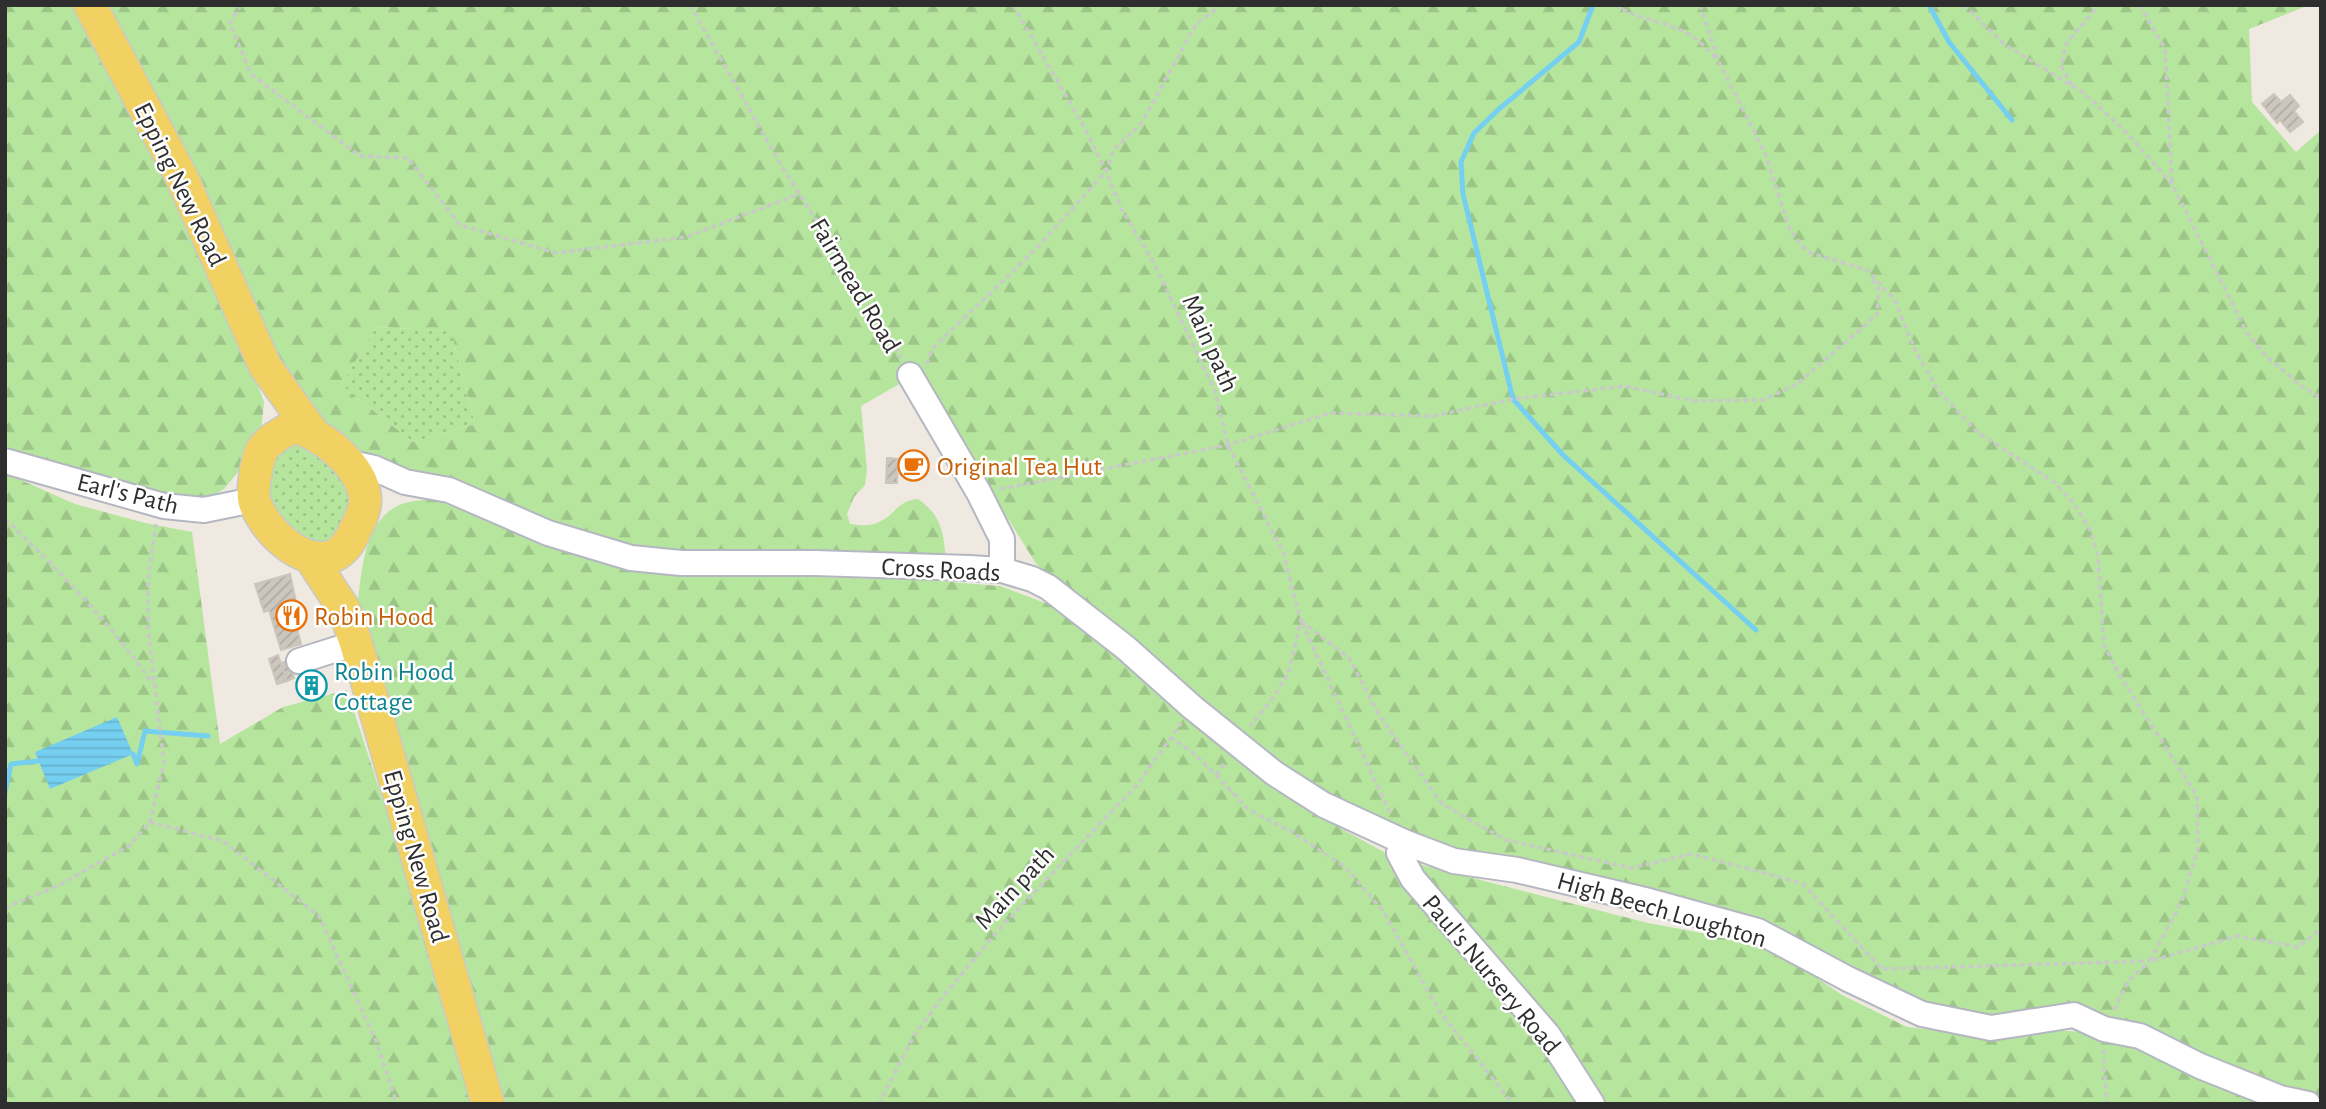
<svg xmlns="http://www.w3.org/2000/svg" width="2326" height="1109" font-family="'Alegreya Sans',sans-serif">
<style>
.grass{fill:url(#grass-dots)}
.forest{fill:url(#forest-firs);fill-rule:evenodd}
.water{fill:url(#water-rules)}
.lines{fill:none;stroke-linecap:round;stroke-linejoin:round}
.stream{stroke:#75cff0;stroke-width:5}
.building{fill:url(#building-hatch);stroke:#cbc5ba;stroke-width:2}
.minor-casing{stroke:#b4b7c1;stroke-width:28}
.major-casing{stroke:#c9c9c9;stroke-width:35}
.path{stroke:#c9c9c9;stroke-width:3.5;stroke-dasharray:5 3.5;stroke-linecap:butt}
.minor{stroke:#fff;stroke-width:24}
.major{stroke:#f2d163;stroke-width:32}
.labels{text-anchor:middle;stroke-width:5;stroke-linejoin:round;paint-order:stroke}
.street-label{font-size:26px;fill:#2e2e2e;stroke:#fff}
.food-label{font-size:26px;fill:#c56008;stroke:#fff;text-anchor:start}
.culture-label{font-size:26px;fill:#0d838f;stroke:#fff;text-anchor:start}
</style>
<defs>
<pattern id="grass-dots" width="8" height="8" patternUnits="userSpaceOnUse" patternTransform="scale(1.75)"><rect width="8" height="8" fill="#b6e59e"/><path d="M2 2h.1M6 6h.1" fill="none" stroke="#9dc588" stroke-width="1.8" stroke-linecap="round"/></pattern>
<pattern id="forest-firs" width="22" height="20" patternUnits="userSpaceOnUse" patternTransform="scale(1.75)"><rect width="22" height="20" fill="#b6e59e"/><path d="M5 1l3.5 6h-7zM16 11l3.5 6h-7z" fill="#9dc588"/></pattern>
<pattern id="water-rules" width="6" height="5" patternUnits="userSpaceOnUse" patternTransform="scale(1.75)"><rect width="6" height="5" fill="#75cff0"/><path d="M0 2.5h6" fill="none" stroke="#66b2ce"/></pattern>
<pattern id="building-hatch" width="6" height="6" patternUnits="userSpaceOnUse" patternTransform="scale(1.75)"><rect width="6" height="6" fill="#cbc7bf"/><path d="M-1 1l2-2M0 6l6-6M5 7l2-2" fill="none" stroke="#afaba4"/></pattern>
</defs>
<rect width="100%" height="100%" fill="#efe9e1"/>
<g class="grass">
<path d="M 376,327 L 451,331 L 475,424 L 413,442 L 341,385 Z"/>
<path d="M 294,438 L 340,469 L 353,492 C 350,503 345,526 339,534 C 321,559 273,516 268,496 C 265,487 266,474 265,464 Z"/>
</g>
<g class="forest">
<path d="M 5,5 L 77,5 L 201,249 L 249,361 L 264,402 L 261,431 L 244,465 L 224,489 L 201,503 L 5,454 Z"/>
<path d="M 103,5 L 2309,5 L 2249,29 L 2252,102 L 2296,152 L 2321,130 L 2321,1096 L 2298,1093 L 2246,1076 L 2177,1039 L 2140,1025 L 2100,1014 L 2029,1012 L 1973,1015 L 1929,1009 L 1794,942 L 1445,853 L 1331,798 L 1266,754 L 1051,580 L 1035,562 L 917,372 L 901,383 L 861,406 L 867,470 L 865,485 L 854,497 L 847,514 L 850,524 C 860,525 870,527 879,522 C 896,515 896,501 918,499 C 942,516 943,532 946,559 L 673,556 L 607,543 L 366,458 L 314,417 L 278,355 L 216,219 ZM 376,327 L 451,331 L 475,424 L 413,442 L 341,385 Z"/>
<path d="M 5,473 L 75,504 L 145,523 L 192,532 L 220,744 L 283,707 L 347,690 L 430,945 L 476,1104 L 5,1104 Z"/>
<path d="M 436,499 L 491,523 L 591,559 L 670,573 L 926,580 L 1000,586 L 1048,604 L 1095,634 L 1269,783 L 1331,823 L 1395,858 L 1648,923 L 1713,935 L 1782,954 L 1842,995 L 1907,1027 L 1968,1034 L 2030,1029 L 2102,1033 L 2267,1104 L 499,1104 L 358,601 C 362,567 365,518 402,504 C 412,500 425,500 436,499 Z"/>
</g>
<path class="water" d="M 117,717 L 133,754 L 50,789 L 35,752 Z"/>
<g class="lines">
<g class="stream">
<path d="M 1593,5 L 1579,42 L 1499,109 L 1474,133 L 1461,162 L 1463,194 L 1513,399 L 1563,455 L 1756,630"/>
<path d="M 1929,5 L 1949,42 L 2012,120"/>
<path d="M 133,754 L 137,764 L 145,731 L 208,736"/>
<path d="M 5,793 L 11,764 L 38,761"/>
</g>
</g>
<g class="building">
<path d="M 2274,94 L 2281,102 L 2290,95 L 2299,106 L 2294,111 L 2303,122 L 2290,132 L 2280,120 L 2277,123 L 2262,104 Z"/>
<path d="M 887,458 L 898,459 L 897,483 L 886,483 Z"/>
<path d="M 290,574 L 297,607 L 300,606 L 304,619 L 295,621 L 301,644 L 281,650 L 269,610 L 264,612 L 255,584 Z"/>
<path d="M 278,655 L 287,681 L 277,684 L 269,659 Z"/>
<path d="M 289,660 L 294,678 L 287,681 L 281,663 Z"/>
<path d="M 320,674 L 326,689 L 302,698 L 296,683 Z"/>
</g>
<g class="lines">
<defs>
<g id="minor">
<path d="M 910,375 L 979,493 L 1002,539 L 1002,570"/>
<path d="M 5,461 L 164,506 L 204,510 L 253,500"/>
<path d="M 346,462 L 374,468 L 405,482 L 449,490 L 548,533 L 631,558 L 681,563 L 815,563 L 969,568 L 1002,570 L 1032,579 L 1048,587 L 1126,648 L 1192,707 L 1274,773 L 1324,805 L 1404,842 L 1454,861 L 1517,870 L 1649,901 L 1758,931 L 1848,979 L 1922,1014 L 1991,1028 L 2074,1015 L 2104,1029 L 2140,1036 L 2200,1066 L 2280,1098 L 2308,1104"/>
<path d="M 299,661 L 356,643"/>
<path d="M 1404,842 L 1399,853 L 1413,879 L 1548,1035 L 1592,1104"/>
</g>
<g id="major">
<path d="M 90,5 L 182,178 L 265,366 L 313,433"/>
<path d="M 292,427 C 321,431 362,467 365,497 C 366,507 361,519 356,528 C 351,540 345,551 333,556 C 301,567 265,530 255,503 C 251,492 257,460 262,450 C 269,439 281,434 292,427 Z"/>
<path d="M 310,557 L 344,609 L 356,643 L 488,1104"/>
</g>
</defs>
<use href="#minor" class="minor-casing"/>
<use href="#major" class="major-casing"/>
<g class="path">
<path d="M 241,5 L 230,23 L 251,74 L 360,156 L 408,158 L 460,225 L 556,253 L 686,237 L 800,194"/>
<path d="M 690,5 L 781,165 L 855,281 L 901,358"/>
<path d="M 1013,5 L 1083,125 L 1106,171 L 1121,208 L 1155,265 L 1215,391 L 1228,445 L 1283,552 L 1301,621 L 1288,674 L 1270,702 L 1250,726"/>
<path d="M 1615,5 C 1635,18 1657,20 1678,29 C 1695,35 1706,48 1718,60"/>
<path d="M 1700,5 L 1719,62 L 1766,155 L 1790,231 L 1808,252 L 1867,270 L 1894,299 L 1916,352 L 1938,390 L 1976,431 L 2055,483 L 2075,505 L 2090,530 L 2098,556 L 2104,645 L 2120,676 L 2197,796 L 2198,849 L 2182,901 L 2150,961 L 2238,936 L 2298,947 L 2321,929"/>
<path d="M 1964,5 L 2004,44 L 2084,93 L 2129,135 L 2172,184 L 2247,333 L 2266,356 L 2300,385 L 2321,398"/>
<path d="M 2140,5 L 2165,49 L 2172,182"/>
<path d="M 2072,85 L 2061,66 L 2066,44 L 2099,5"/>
<path d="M 927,364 L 932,349 L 1036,249 L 1106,171 L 1114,149 L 1141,124 L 1196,24 L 1222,5"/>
<path d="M 1000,489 L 1228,445 L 1330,413 L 1433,416 L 1513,399 L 1624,386 L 1694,401 L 1763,400 L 1797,384 L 1877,315 L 1879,290 L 1871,278"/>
<path d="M 5,519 C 59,570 110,623 153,684"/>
<path d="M 1301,621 L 1349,658 L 1379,715 L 1442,804 L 1506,840 L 1631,868 L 1691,854 L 1802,883 L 1882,969 L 2150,961"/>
<path d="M 1302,623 L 1390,813"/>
<path d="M 1170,737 L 1192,752 L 1216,775 L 1249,810 L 1292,832 L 1345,867 L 1383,911 L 1440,1012 L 1513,1104"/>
<path d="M 1216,775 L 1226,761"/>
<path d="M 150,822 L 223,841 L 319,916 L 376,1041 L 397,1104"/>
<path d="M 5,908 L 59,885 L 129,846 L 150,822 L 164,762 L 148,628 L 148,580 L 156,524"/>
<path d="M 2114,1010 L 2129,980 L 2148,963"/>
<path d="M 2103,1050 L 2107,1104"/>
<path d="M 879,1104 L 913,1038 L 940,1000 L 1002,926 L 1137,785 L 1181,723"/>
</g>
<use href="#minor" class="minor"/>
<use href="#major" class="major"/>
</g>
<defs>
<symbol id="cafe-ring" viewBox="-11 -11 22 22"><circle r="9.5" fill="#fff" stroke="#e8710a" stroke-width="1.5"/><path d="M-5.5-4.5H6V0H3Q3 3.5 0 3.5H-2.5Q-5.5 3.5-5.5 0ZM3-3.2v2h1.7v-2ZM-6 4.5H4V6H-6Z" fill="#e8710a"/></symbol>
<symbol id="restaurant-ring" viewBox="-11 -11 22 22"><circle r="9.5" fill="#fff" stroke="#e8710a" stroke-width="1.5"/><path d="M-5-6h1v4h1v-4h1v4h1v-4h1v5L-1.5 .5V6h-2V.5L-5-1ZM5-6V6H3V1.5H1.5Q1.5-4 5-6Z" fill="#e8710a"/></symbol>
<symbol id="building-ring" viewBox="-11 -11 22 22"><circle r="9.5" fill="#fff" stroke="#0f9aa8" stroke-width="1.5"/><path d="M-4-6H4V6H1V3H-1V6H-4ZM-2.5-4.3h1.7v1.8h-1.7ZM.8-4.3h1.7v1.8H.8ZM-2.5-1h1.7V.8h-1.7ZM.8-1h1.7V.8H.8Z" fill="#0f9aa8"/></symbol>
</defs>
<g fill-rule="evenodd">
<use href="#cafe-ring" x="896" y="448" width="35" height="35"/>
<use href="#restaurant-ring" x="274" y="598" width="35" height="35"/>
<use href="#building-ring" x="294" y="668" width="35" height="35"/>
</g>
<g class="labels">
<g class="street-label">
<text transform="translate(181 184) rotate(64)" y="9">Epping New Road</text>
<text transform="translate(856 285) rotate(59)" y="9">Fairmead Road</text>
<text transform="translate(1211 343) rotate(66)" y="9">Main path</text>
<text transform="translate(128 493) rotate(14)" y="9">Earl's Path</text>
<text transform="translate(941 569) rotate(3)" y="9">Cross Roads</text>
<text transform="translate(417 856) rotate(74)" y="9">Epping New Road</text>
<text transform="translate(1014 887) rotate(-47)" y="9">Main path</text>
<text transform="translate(1662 909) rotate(16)" y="9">High Beech Loughton</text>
<text transform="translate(1492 974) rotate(50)" y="9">Paul's Nursery Road</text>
</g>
<g class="food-label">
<text x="937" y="475">Original Tea Hut</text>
<text x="314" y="625">Robin Hood</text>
</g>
<g class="culture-label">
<text x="334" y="680">Robin Hood<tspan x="334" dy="30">Cottage</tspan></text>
</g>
</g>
<rect width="2326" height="1109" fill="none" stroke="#2e2e2e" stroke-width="14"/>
</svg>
